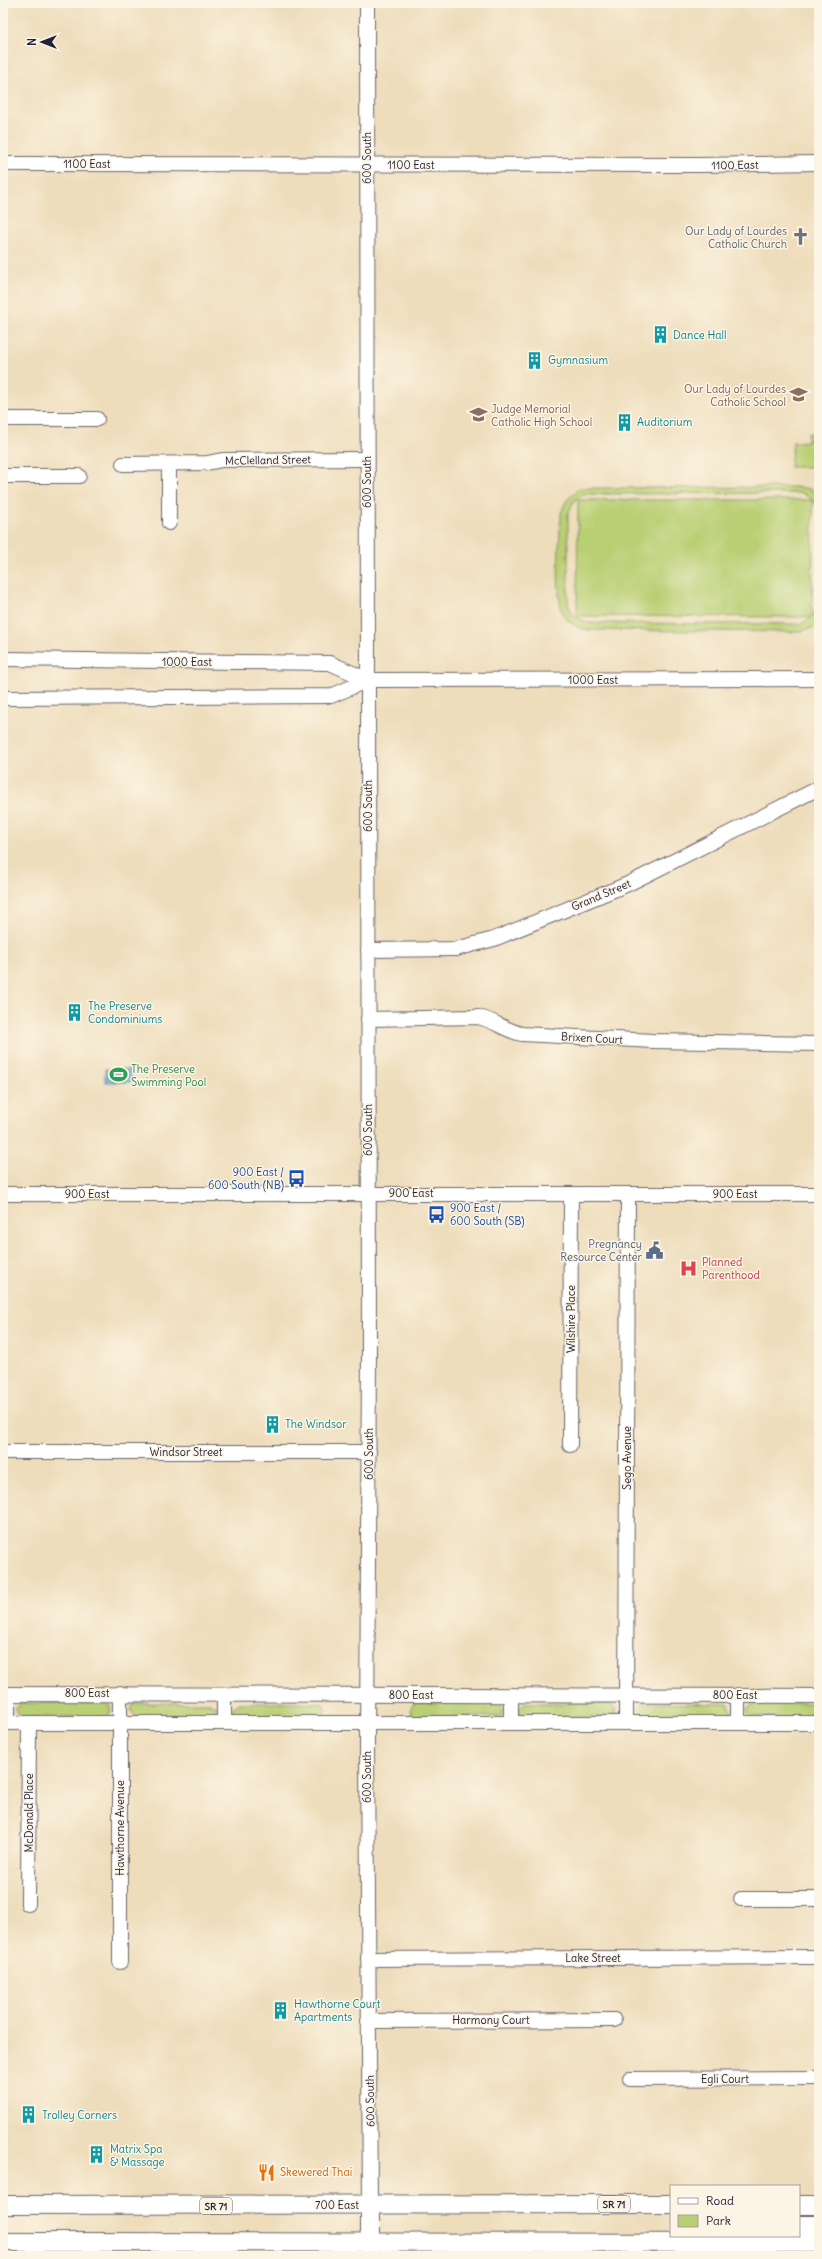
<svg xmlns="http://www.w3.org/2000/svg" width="822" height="2259" font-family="Delius,sans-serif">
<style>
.green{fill:#b9cf73;stroke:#6e7857}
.water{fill:url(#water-rules);stroke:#41668a}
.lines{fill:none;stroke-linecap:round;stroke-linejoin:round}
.minor-casing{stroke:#696368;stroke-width:16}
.major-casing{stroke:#696368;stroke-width:20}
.minor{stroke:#fff;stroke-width:14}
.major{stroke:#fff;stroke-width:18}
.labels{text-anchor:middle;stroke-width:3;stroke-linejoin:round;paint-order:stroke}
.shield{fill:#fcf5e5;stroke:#63616e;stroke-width:1}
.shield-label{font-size:10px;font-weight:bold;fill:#22223b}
.street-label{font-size:11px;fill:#22223b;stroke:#fcf5e5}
.worship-label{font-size:11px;fill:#5b616d;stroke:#fcf5e5;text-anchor:end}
.culture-label{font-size:11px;fill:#0d838f;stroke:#fcf5e5;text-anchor:start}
.education-label{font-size:11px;fill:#785e54;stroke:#fcf5e5;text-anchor:end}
.leisure-label{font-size:11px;fill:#27864d;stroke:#fcf5e5;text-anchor:start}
.transit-label{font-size:11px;fill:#164399;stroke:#fcf5e5;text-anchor:end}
.service-label{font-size:11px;fill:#4e5e75;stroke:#fcf5e5;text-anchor:end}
.health-label{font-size:11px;fill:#be3a42;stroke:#fcf5e5;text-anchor:start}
.food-label{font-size:11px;fill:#c56008;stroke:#fcf5e5;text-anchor:start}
</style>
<defs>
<pattern id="water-rules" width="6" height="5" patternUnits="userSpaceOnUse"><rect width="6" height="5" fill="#60aad8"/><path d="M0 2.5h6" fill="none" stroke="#4f8ab0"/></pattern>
</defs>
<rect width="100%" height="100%" fill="#fcf5e5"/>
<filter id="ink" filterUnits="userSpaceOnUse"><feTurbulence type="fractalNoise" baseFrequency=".025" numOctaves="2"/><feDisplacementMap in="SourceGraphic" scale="8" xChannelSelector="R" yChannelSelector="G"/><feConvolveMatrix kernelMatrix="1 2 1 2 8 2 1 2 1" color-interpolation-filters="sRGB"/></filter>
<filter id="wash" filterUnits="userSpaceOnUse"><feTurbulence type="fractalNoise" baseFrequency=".012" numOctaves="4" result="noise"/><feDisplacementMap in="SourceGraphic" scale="16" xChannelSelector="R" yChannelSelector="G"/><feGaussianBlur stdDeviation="0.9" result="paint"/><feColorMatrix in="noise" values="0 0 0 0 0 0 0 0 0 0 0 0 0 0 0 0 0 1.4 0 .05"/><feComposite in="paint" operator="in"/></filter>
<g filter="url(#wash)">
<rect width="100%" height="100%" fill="#edb"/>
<g class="green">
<path d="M 808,433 L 819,433 L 819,467 L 790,467 L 793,442 L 808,441 Z"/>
<path d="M 799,487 L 810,489 L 819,496 L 819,508 L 813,500 L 812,617 L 577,616 L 578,500 L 813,500 L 802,493 L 584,494 L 574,501 L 568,514 L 568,604 L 574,616 L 588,623 L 800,624 L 811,618 L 819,606 L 819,622 L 812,628 L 797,632 L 587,630 C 578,628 570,624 564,616 C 554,600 560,535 561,513 L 566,501 L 579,488 Z"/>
<path d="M 22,1703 L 105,1703 L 110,1706 L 111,1711 L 108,1717 L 19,1717 L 15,1709 Z"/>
<path d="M 138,1703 L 210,1703 L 215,1705 L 217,1711 L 213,1717 L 136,1717 L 131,1710 L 134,1704 Z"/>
<path d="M 239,1703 L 317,1703 L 323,1704 L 326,1710 L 323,1717 L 235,1717 L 232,1708 Z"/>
<path d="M 416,1703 L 494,1703 L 500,1704 L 503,1709 L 501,1717 L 413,1716 L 410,1710 L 413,1704 Z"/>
<path d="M 525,1703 L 610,1703 L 616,1710 L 614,1717 L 521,1717 C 517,1712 519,1706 525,1703 Z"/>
<path d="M 644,1703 L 728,1704 L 732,1713 L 729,1717 L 642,1718 L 637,1710 Z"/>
<path d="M 755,1703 L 819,1703 L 819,1718 L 752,1717 L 748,1713 L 748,1708 Z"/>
</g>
<rect class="water" x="105" y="1069" width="26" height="13"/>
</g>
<g filter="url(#ink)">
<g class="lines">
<defs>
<g id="minor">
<path d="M 367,3 L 369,1351 L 367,1747 L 370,2205"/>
<path d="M 3,164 L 702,165 L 819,163"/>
<path d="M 3,419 L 97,419"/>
<path d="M 123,464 L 207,463 L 222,460 L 367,459"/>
<path d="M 169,464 L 169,523"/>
<path d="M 3,476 L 79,476"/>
<path d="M 3,659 L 330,663 L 368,680"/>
<path d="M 3,698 L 331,696 L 368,680 L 819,679"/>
<path d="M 368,950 L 456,949 L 494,939 L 628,884 L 819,788"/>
<path d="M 368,1019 L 478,1017 C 494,1020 506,1031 522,1034 L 653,1041 L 819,1044"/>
<path d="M 3,1194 L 819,1194"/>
<path d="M 570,1445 L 571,1194"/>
<path d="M 3,1452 L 369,1452"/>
<path d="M 120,1693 L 120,1962"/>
<path d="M 3,1694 L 819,1696"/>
<path d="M 8,1694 L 8,1723"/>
<path d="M 224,1695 L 224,1723"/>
<path d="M 511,1695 L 511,1723"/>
<path d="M 738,1695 L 738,1723"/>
<path d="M 3,1723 L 819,1723"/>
<path d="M 626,1723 L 628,1194"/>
<path d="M 741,1899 L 819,1899"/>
<path d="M 28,1904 L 29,1723"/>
<path d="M 368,1959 L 819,1957"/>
<path d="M 368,2021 L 614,2020"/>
<path d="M 630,2079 L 819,2078"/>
<path d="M 636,2256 L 636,2241"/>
</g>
<g id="major">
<path d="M 3,2205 L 671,2204"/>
<path d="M 370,2205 L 370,2256"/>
<path d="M 799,2205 L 819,2205"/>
<path d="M 799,2225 L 819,2225"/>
<path d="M 3,2242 L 819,2243"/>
</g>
</defs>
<use href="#minor" class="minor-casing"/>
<use href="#major" class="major-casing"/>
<use href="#minor" class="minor"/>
<use href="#major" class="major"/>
</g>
</g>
<defs>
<symbol id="church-bare" viewBox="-9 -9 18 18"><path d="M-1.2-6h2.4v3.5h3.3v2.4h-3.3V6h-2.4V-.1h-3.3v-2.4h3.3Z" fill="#6b7280" stroke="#fcf5e5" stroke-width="2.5" paint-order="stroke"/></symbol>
<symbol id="building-bare" viewBox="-9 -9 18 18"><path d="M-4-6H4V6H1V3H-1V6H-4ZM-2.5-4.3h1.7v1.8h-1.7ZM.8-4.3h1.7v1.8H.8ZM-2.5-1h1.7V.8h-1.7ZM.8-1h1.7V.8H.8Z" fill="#0f9aa8" stroke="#fcf5e5" stroke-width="2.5" paint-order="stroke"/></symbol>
<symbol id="school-bare" viewBox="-9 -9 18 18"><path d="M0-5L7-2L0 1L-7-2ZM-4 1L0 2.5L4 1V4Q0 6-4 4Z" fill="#8d6e63" stroke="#fcf5e5" stroke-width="2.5" paint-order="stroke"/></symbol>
<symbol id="stadium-bare" viewBox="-9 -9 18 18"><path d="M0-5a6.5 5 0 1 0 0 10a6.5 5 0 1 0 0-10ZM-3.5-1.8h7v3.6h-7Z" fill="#2e9e5b" stroke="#fcf5e5" stroke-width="2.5" paint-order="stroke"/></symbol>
<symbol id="bus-bare" viewBox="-9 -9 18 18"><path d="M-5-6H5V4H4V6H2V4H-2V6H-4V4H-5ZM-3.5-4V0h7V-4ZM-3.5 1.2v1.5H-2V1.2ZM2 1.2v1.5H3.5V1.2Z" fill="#1a4fb4" stroke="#fcf5e5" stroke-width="2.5" paint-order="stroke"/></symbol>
<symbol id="civic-bare" viewBox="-9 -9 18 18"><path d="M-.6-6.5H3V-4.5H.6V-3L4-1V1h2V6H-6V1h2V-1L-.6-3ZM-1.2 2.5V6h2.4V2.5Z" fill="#5c6f8a" stroke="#fcf5e5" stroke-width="2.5" paint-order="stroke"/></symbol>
<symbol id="hospital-bare" viewBox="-9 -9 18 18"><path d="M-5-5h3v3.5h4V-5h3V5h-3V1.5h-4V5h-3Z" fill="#e0444e" stroke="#fcf5e5" stroke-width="2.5" paint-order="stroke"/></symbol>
<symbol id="restaurant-bare" viewBox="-9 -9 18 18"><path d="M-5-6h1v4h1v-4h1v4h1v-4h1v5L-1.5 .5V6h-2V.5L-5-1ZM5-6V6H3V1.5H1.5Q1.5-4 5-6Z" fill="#e8710a" stroke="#fcf5e5" stroke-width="2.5" paint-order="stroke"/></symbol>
</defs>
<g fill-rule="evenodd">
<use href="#church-bare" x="788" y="224" width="25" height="25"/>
<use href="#building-bare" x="648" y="322" width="25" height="25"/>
<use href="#building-bare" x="522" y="348" width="25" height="25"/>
<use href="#school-bare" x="786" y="382" width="25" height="25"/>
<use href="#school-bare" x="466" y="402" width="25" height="25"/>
<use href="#building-bare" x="612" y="410" width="25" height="25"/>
<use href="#building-bare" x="62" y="1000" width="25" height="25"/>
<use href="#stadium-bare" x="106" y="1062" width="25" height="25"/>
<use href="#bus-bare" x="284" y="1166" width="25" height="25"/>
<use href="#bus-bare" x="424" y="1202" width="25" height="25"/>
<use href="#civic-bare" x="642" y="1238" width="25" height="25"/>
<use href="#hospital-bare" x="676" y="1256" width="25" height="25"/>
<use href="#building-bare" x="260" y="1412" width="25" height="25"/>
<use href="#building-bare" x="268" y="1998" width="25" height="25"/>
<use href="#building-bare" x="16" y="2102" width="25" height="25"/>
<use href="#building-bare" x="84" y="2142" width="25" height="25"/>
<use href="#restaurant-bare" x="254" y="2160" width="25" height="25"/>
</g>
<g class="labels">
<g class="shield">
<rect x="598" y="2196" width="32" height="16" rx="3"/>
<rect x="200" y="2198" width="32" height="16" rx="3"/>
</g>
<g class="shield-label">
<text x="614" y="2208">SR 71</text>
<text x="216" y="2210">SR 71</text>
</g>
<g class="street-label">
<text transform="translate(367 158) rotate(-90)" y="4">600 South</text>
<text x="87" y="168">1100 East</text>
<text x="411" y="169">1100 East</text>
<text transform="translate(735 165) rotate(-1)" y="4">1100 East</text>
<text transform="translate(268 460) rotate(-1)" y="4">McClelland Street</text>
<text transform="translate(367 482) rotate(-90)" y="4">600 South</text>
<text x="187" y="666">1000 East</text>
<text x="593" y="684">1000 East</text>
<text transform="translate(368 806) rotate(-90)" y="4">600 South</text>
<text transform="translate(601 895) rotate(-23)" y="4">Grand Street</text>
<text transform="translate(592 1038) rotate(3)" y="4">Brixen Court</text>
<text transform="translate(368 1130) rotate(-90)" y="4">600 South</text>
<text x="411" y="1197">900 East</text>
<text x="87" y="1198">900 East</text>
<text x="735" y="1198">900 East</text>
<text transform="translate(571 1319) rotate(-90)" y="4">Wilshire Place</text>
<text x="186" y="1456">Windsor Street</text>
<text transform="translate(369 1454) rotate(-90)" y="4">600 South</text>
<text transform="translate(627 1458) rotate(-90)" y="4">Sego Avenue</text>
<text x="87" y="1697">800 East</text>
<text x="411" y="1699">800 East</text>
<text x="735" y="1699">800 East</text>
<text transform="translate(367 1777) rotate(-90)" y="4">600 South</text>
<text transform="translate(29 1813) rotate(-90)" y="4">McDonald Place</text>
<text transform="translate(120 1828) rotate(-90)" y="4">Hawthorne Avenue</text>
<text x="593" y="1962">Lake Street</text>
<text x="491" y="2024">Harmony Court</text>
<text x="725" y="2083">Egli Court</text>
<text transform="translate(370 2101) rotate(-91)" y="4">600 South</text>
<text x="337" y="2209">700 East</text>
</g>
<g class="worship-label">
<text x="787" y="235">Our Lady of Lourdes<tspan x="787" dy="13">Catholic Church</tspan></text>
</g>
<g class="culture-label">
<text x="673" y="339">Dance Hall</text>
<text x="548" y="364">Gymnasium</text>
<text x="637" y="426">Auditorium</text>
<text x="88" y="1010">The Preserve<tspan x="88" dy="13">Condominiums</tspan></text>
<text x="285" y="1428">The Windsor</text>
<text x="294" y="2008">Hawthorne Court<tspan x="294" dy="13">Apartments</tspan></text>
<text x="42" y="2119">Trolley Corners</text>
<text x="110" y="2153">Matrix Spa<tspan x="110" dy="13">&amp; Massage</tspan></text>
</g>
<g class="education-label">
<text x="786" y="393">Our Lady of Lourdes<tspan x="786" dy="13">Catholic School</tspan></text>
<text x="491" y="413" text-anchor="start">Judge Memorial<tspan x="491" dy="13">Catholic High School</tspan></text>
</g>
<g class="leisure-label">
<text x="131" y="1073">The Preserve<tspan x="131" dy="13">Swimming Pool</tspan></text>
</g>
<g class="transit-label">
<text x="284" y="1176">900 East /<tspan x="284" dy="13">600 South (NB)</tspan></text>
<text x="450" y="1212" text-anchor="start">900 East /<tspan x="450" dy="13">600 South (SB)</tspan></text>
</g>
<g class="service-label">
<text x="642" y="1248">Pregnancy<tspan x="642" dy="13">Resource Center</tspan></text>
</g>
<g class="health-label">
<text x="702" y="1266">Planned<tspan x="702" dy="13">Parenthood</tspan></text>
</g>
<g class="food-label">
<text x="280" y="2176">Skewered Thai</text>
</g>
</g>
<rect width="822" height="2259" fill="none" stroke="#fcf5e5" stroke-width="16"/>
<rect x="670" y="2185" width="130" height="52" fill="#fcf5e5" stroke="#a5a1a1"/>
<rect x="678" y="2198" width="20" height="6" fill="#ffffff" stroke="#a5a1a1"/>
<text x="706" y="2205" font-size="12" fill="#22223b">Road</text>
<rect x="678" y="2215" width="20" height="12" fill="#b9cf73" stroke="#a5a1a1"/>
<text x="706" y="2225" font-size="12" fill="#22223b">Park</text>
<g transform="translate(42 42) rotate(270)" stroke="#fcf5e5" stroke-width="3" paint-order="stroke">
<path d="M0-3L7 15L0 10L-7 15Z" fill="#22223b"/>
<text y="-6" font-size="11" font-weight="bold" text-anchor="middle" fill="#22223b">N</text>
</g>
</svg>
